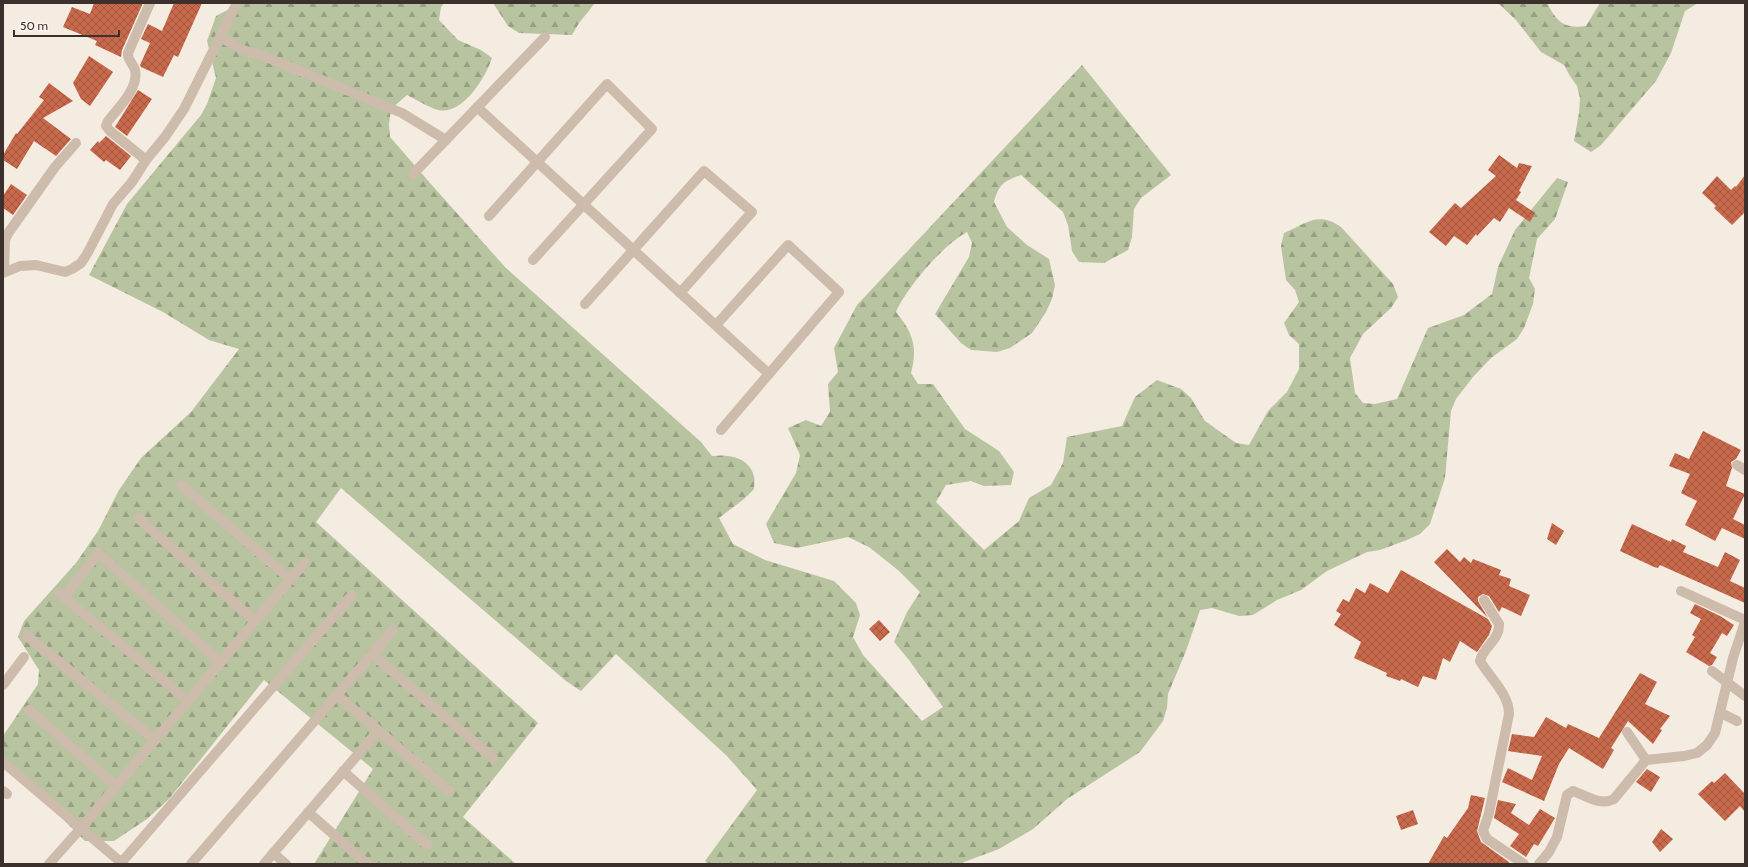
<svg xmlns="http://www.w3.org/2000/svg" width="1748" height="867" font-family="Cabin,sans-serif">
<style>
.forest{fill:url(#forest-firs)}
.building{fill:url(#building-cross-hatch)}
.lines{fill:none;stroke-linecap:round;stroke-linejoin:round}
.minor{stroke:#cdbbac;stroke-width:10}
</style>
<defs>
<pattern id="forest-firs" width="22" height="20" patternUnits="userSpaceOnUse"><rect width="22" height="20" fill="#b8c4a0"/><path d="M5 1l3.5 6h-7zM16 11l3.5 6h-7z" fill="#97a083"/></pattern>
<pattern id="building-cross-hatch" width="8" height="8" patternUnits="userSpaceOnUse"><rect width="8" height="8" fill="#c8694b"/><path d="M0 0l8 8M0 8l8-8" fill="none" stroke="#a4573f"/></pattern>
</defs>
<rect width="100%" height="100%" fill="#f4ebe1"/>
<g class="forest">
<path d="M 241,3 L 444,3 L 441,7 L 439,20 L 458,40 L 481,50 L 492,58 C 486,77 462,116 438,110 C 428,107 417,100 407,95 L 391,109 L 389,124 L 390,137 L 430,183 L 505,267 L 701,442 L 712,456 C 728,454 749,457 754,476 C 755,479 754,485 754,489 L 744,499 L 719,518 L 733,544 L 765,560 L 834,581 L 856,603 L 860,615 L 853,637 L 863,655 L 922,721 L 943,707 L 909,660 L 894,642 L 907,612 L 920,592 L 899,571 L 869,547 L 848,537 L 797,548 L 774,543 L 766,524 L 796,473 L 800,455 L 788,428 L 806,420 L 821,426 L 830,412 L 828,384 L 838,372 L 834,348 L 857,305 L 1082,65 L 1171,175 L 1141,198 L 1134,209 L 1132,237 L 1128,250 L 1104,263 L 1079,262 L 1072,251 L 1068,225 L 1063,212 L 1021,175 C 1004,181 999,184 994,202 L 1007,227 L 1027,245 L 1049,259 L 1055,285 L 1052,299 L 1046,312 L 1032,333 L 1010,348 L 997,352 L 971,350 L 961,343 L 935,314 L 969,257 L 972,243 L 967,232 C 943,245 907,287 896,312 C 913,333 918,347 911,373 L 918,384 L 933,384 L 965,429 L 999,451 L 1014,472 L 1011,485 L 984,486 L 971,481 L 946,485 L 936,502 L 984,550 L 1019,521 L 1029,498 L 1051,485 L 1063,463 L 1067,437 L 1122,426 L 1135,397 L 1157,380 L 1181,389 L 1191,398 L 1205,421 L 1236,443 L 1249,445 L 1268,411 L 1287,392 L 1299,369 L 1299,344 L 1289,335 L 1284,323 L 1299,302 L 1295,290 L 1286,280 L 1281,246 L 1284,233 C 1307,223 1318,211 1341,227 L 1393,284 L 1398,297 L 1391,308 L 1363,334 L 1350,358 L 1355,393 L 1363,403 L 1375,404 L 1397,399 L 1428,328 L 1464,315 L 1492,294 L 1498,267 L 1515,230 L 1557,178 L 1568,182 L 1555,219 L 1537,239 L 1529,278 L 1535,289 L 1533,304 L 1524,328 L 1517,339 L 1491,358 L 1473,377 L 1456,399 L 1451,411 L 1445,478 L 1430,524 L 1420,534 L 1407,540 L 1380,550 L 1367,552 L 1327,571 L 1301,590 L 1277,600 L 1253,615 L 1239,616 L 1212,608 L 1200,610 L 1186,651 L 1168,694 L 1167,708 L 1163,721 L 1140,752 L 1067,799 L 1033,829 L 999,849 L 964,862 L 962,864 L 708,864 L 705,861 L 757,790 L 727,756 L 616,654 L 581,691 L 566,681 L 341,488 L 316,522 L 538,723 L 463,817 L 516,864 L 314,864 L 373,769 L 264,680 L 169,799 L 147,819 L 114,841 L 85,841 L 3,760 L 3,736 L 38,684 L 39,670 L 18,637 L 24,621 L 76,563 L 98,531 L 119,490 L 141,458 L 191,412 L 239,349 L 209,340 L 163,312 L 89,275 L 127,204 L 201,115 L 207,104 L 216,78 L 207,41 L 216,16 Z"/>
<path d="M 493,3 L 595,3 L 579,23 L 572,35 L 519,33 L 508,26 Z"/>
<path d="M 1498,3 L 1547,3 C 1557,22 1564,29 1586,26 L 1600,3 L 1698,3 L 1685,11 L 1671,53 L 1656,81 L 1601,145 L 1591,152 L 1574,141 L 1579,113 L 1580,98 L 1577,86 L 1570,76 L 1564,65 L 1541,52 L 1516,20 Z"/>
</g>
<g class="building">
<path d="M 94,3 L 143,3 L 122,50 L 121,57 L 95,45 L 97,41 L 63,27 L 72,7 L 90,14 Z"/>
<path d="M 174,3 L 202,3 L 178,57 L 174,55 L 163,77 L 141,67 L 140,65 L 150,43 L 141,39 L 148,24 L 162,31 Z"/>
<path d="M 89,56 L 113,72 L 90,106 L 81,99 L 73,83 Z"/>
<path d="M 49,83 L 73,101 L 43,118 L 71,139 L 56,156 L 34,141 L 17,169 L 3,160 L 3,155 L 16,133 L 17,134 L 44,100 L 39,97 Z"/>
<path d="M 138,90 L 152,99 L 127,136 L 115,127 Z"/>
<path d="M 106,136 L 131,156 L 120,170 L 106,160 L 104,162 L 90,150 L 98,141 L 99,143 Z"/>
<path d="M 1499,155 L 1517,168 L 1519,163 L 1532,166 L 1519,191 L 1521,192 L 1516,200 L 1535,213 L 1530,222 L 1509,208 L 1500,222 L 1494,218 L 1477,236 L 1476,234 L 1467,245 L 1454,236 L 1446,246 L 1429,232 L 1455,203 L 1461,208 L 1496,176 L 1488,170 Z"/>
<path d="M 1745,175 L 1745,212 L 1732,225 L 1714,208 L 1716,206 L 1702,193 L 1717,176 L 1731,190 L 1735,186 L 1736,187 Z"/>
<path d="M 11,184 L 27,195 L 13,215 L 3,208 L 3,196 Z"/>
<path d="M 1703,431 L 1741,450 L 1736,459 L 1731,462 L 1732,468 L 1726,486 L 1745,494 L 1733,519 L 1745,525 L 1745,539 L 1722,528 L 1715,541 L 1685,525 L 1697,501 L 1681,493 L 1690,474 L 1669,466 L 1675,453 L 1689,459 Z"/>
<path d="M 1552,523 L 1564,531 L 1556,545 L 1547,539 Z"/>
<path d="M 1632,524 L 1671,542 L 1672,539 L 1686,546 L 1683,552 L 1718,567 L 1725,552 L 1740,560 L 1730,581 L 1745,588 L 1745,603 L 1660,565 L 1658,568 L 1654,567 L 1620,551 Z"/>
<path d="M 1447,549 L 1460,562 L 1464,557 L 1471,563 L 1473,559 L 1501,570 L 1499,575 L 1511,579 L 1509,586 L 1530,595 L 1521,616 L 1502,607 L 1499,612 L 1489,596 L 1483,594 L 1478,597 L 1478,601 L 1488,618 L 1434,562 Z"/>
<path d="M 1401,570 L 1488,619 L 1492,626 L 1489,635 L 1477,652 L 1460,641 L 1450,662 L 1443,658 L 1436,680 L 1423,676 L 1418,687 L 1401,679 L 1400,681 L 1386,676 L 1387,673 L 1354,658 L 1361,642 L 1334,625 L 1341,614 L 1336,611 L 1343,599 L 1349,602 L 1356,588 L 1365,593 L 1370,583 L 1388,593 Z"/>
<path d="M 1695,604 L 1720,616 L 1734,625 L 1727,636 L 1722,633 L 1710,653 L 1717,657 L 1712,665 L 1709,666 L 1686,652 L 1695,637 L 1692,635 L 1701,619 L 1690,613 Z"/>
<path d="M 879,620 L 890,632 L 880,641 L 869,629 Z"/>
<path d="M 1640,673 L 1657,682 L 1645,704 L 1670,716 L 1660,729 L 1662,730 L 1653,744 L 1628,721 L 1611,748 L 1614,750 L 1603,769 L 1569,748 L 1559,764 L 1544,801 L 1502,782 L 1508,768 L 1532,780 L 1542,756 L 1508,751 L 1512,734 L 1534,737 L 1546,717 L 1566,728 L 1568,724 L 1599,738 Z"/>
<path d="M 1647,769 L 1660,777 L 1651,792 L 1636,782 Z"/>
<path d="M 1725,773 L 1745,794 L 1745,812 L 1740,806 L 1725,821 L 1698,794 L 1712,781 L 1714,783 Z"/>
<path d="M 1471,795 L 1485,798 L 1477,831 L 1481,842 L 1509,862 L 1509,864 L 1428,864 L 1444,836 L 1447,838 L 1468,808 Z"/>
<path d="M 1498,800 L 1516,804 L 1511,813 L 1529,825 L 1540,809 L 1555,818 L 1538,846 L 1534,844 L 1526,857 L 1510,846 L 1519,834 L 1494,818 Z"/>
<path d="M 1413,810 L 1418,824 L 1401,830 L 1396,816 Z"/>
<path d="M 1661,829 L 1673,839 L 1660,852 L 1652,842 Z"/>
</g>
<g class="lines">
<g class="minor">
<path d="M 220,37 L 243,50 L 266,57 L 402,113 L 446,140"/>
<path d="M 477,107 L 769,374"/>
<path d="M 146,160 L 165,137 L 184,109 L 237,3"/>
<path d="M 413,174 L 545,37"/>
<path d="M 489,216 L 607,84 L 652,129 L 533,260"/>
<path d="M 4,272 L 5,240 L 9,232 L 55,167 L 76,143"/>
<path d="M 3,273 L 20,266 L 36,265 L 65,272 L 72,269 L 81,263 L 87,254 L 113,204 L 132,182 L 146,160 L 110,131 L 106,126 L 108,121 C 119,107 139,88 135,70 C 133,63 127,60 128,53 L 150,3"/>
<path d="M 585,304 L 704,171 L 752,212 L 680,293"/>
<path d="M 716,325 L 788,245 L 839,292 L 721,430"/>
<path d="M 1737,465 L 1745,470"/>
<path d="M 181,485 L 290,579"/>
<path d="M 139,519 L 255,621"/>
<path d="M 1681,591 L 1745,620"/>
<path d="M 59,593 L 188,701"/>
<path d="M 64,597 L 98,553 L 220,662"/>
<path d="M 1484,600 L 1499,624 C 1500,640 1483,647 1480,661 C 1490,678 1509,694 1509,714 L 1489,813 L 1483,831 L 1487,839 L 1524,864"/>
<path d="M 26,635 L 155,740"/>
<path d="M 372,654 L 493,758"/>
<path d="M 1712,671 L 1745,696"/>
<path d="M 3,685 L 24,657"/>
<path d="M 337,695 L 449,791"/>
<path d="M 29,710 L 116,786"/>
<path d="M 1721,713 L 1737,721"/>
<path d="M 1627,732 L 1646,760"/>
<path d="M 3,762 L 123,864"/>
<path d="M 343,771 L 427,845"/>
<path d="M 3,791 L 7,794"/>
<path d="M 308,812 L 367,864"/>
<path d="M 273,853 L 286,864"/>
<path d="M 121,863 L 352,595"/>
<path d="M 49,864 L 81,828 L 305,562"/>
<path d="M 191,864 L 393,630"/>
<path d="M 264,864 L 378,731"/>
<path d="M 1539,864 L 1549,852 L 1557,837 L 1567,795 L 1573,791 C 1587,796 1600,806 1614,799 L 1646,760 L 1684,756 L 1697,753 L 1707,745 L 1715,733 L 1733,658 L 1745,622"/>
</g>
</g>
<rect width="1748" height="867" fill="none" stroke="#3b302b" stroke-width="8"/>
<path d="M14 30v6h105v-6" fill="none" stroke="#3b302b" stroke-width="2"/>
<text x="20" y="30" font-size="12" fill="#3b302b" stroke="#fbf5ee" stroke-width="3" paint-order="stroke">50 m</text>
</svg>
